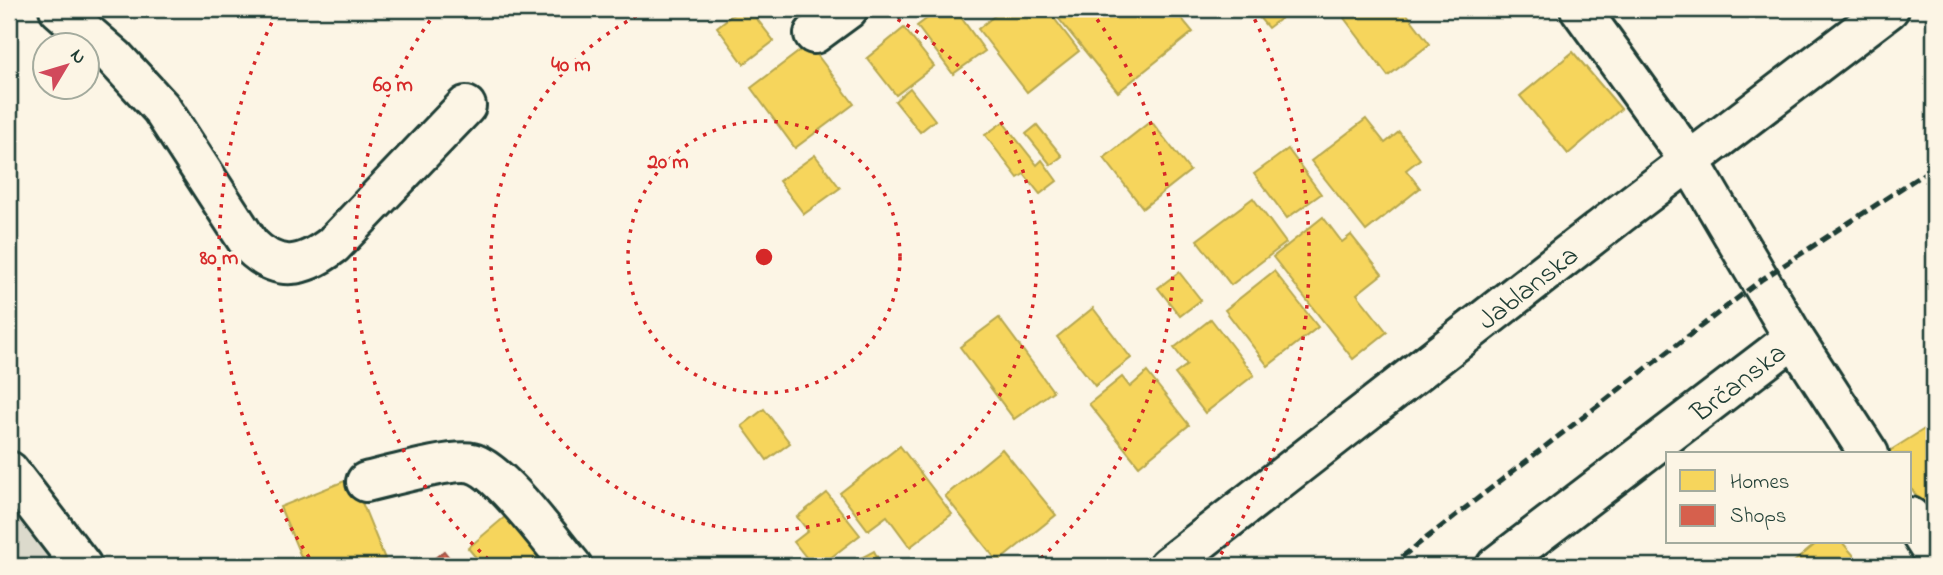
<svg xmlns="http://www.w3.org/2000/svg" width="1943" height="575" font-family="'Indie Flower',sans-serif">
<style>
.green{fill:#dcdacc;stroke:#7e8c80;stroke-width:2}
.homes{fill:#f6d55c;stroke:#b6a750;stroke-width:2}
.shops{fill:#d6604d;stroke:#9f5646;stroke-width:2}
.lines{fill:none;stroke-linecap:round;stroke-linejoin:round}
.minor-casing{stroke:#1f3d34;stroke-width:44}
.major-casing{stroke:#1f3d34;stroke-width:44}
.minor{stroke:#fcf5e5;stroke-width:38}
.major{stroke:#fcf5e5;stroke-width:38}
.rail{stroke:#1f3d34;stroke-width:5;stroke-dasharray:10 5;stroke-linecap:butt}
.ring{fill:none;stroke:#d62828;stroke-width:3.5;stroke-dasharray:3.5 7}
.labels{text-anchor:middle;stroke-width:7;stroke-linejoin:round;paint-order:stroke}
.street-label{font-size:28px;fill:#1f3d34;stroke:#fcf5e5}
.centre{fill:#d62828;stroke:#fcf5e5;stroke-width:3.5}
.ring-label{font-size:21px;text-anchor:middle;font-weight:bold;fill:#d62828;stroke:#fcf5e5;stroke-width:7;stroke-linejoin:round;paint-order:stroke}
</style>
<rect width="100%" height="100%" fill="#fcf5e5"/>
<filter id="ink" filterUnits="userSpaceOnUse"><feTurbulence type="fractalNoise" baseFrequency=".0143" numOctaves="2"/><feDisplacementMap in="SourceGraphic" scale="14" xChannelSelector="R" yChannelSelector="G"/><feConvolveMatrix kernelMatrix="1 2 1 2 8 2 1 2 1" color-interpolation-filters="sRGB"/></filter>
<g filter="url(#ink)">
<path class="green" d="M 9,471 L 82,566 L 9,566 Z"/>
<g class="homes">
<path d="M 740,9 L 749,9 L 774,41 L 744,64 L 717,27 Z"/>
<path d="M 940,9 L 955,9 L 985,51 L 953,74 L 917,26 Z"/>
<path d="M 1003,9 L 1047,9 L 1079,51 L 1027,92 L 978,29 Z"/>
<path d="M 1059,9 L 1174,9 L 1193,32 L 1118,92 L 1054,13 Z"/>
<path d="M 1252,9 L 1293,9 L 1268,28 Z"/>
<path d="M 1355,9 L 1403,9 L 1430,44 L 1388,76 L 1344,18 Z"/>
<path d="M 904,28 L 934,66 L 896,95 L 867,58 Z"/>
<path d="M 809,44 L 854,104 L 795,148 L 751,88 Z"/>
<path d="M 1573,52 L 1621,109 L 1568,154 L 1520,96 Z"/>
<path d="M 910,88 L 935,120 L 920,132 L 895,101 Z"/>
<path d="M 1366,119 L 1385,143 L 1399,132 L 1420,159 L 1406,170 L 1420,188 L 1366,231 L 1311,161 Z"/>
<path d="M 1151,121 L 1190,171 L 1143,208 L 1104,158 Z"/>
<path d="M 1003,122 L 1037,165 L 1042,160 L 1057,181 L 1040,194 L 1024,174 L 1018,178 L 985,135 Z"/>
<path d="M 1037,125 L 1062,156 L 1051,165 L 1026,134 Z"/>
<path d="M 1288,149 L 1321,194 L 1287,218 L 1254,174 Z"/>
<path d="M 815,155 L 840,188 L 804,214 L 779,181 Z"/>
<path d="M 1253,198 L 1286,243 L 1231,285 L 1197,240 Z"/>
<path d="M 1323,217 L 1342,242 L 1351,235 L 1382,274 L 1357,294 L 1387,332 L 1353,359 L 1273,257 Z"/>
<path d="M 1274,271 L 1318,327 L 1268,366 L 1225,310 Z"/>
<path d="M 1179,272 L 1201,300 L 1180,316 L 1158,288 Z"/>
<path d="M 1093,308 L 1131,358 L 1095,386 L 1057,337 Z"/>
<path d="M 999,318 L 1053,391 L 1014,419 L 960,347 Z"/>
<path d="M 1211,319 L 1254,375 L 1205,413 L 1175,374 L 1187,365 L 1174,348 Z"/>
<path d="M 1147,372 L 1189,425 L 1139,466 L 1089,404 L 1122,377 L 1130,387 Z"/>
<path d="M 764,409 L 790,443 L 767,460 L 742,426 Z"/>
<path d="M 1934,423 L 1934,524 L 1910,486 L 1910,454 L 1890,454 L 1888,452 Z"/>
<path d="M 900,446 L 952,514 L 910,547 L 887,516 L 868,530 L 840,493 Z"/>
<path d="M 1002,449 L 1056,515 L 998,562 L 945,496 Z"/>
<path d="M 352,478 L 385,559 L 367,566 L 305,566 L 280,507 Z"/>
<path d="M 827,493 L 860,535 L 820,566 L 813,566 L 794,542 L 808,531 L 797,517 Z"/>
<path d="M 520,504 L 557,550 L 537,566 L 483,566 L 468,548 Z"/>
<path d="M 1818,542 L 1842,542 L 1863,566 L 1789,566 Z"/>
<path d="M 874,551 L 882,566 L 846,566 Z"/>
</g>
<path class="shops" d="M 444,551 L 456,566 L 425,566 Z"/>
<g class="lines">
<defs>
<g id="minor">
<path d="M 59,9 L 114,57 L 161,108 L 250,245 C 278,273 303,268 333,245 L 466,106"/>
<path d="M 814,34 L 848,9"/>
<path d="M 1794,338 L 1869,454"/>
<path d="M 366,482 C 388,477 453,458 472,463 C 500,470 552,542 572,566"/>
<path d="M 1910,517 L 1934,555"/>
<path id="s1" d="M 1496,566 L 1794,338 L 1689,160 L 1580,9"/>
</g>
<g id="major">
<path d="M 9,471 L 82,566"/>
<path id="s2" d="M 1168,566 L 1620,214 L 1889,9"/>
</g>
</defs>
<use href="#minor" class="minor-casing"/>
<use href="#major" class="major-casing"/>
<use href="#minor" class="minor"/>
<use href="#major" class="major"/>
<path class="rail" d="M 1390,566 L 1761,280 L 1934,167"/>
</g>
</g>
<g class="ring">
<circle cx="764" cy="257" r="136"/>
<path d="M879 10A273 273 0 1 1 649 10"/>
<path d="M496 566A409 409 0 0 1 437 11M1091 11A409 409 0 0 1 1032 566"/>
<path d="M315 566A545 545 0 0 1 278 10M1250 10A545 545 0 0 1 1213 566"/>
</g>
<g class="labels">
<g class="street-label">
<text dy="10" stroke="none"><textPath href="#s2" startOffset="455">Jablanska</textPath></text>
<text dy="10" stroke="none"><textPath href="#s1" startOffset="304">Brčanska</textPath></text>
</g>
</g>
<circle cx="764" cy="257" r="10" class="centre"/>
<g class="ring-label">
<text x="571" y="71">40 m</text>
<text x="393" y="91">60 m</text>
<text x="668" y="168">20 m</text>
<text x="219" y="264">80 m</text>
</g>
<rect width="1943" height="575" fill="none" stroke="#fcf5e5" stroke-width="35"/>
<rect x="18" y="18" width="1908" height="540" fill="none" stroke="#1f3d34" stroke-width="2.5" filter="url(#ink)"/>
<rect x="1666" y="452" width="245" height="91" fill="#fcf5e5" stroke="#a4ab9e" stroke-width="2"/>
<rect x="1680" y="470" width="35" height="21" fill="#f6d55c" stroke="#a4ab9e" stroke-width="2"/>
<text x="1730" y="488" font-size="21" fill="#1f3d34">Homes</text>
<rect x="1680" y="505" width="35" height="21" fill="#d6604d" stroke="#a4ab9e" stroke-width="2"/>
<text x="1730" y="522" font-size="21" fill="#1f3d34">Shops</text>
<g transform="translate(66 66) rotate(52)"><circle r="33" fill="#fcf5e5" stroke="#a4ab9e" stroke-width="2"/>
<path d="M0-5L12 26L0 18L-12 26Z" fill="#d1495b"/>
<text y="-10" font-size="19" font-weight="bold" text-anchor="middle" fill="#1f3d34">N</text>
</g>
</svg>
